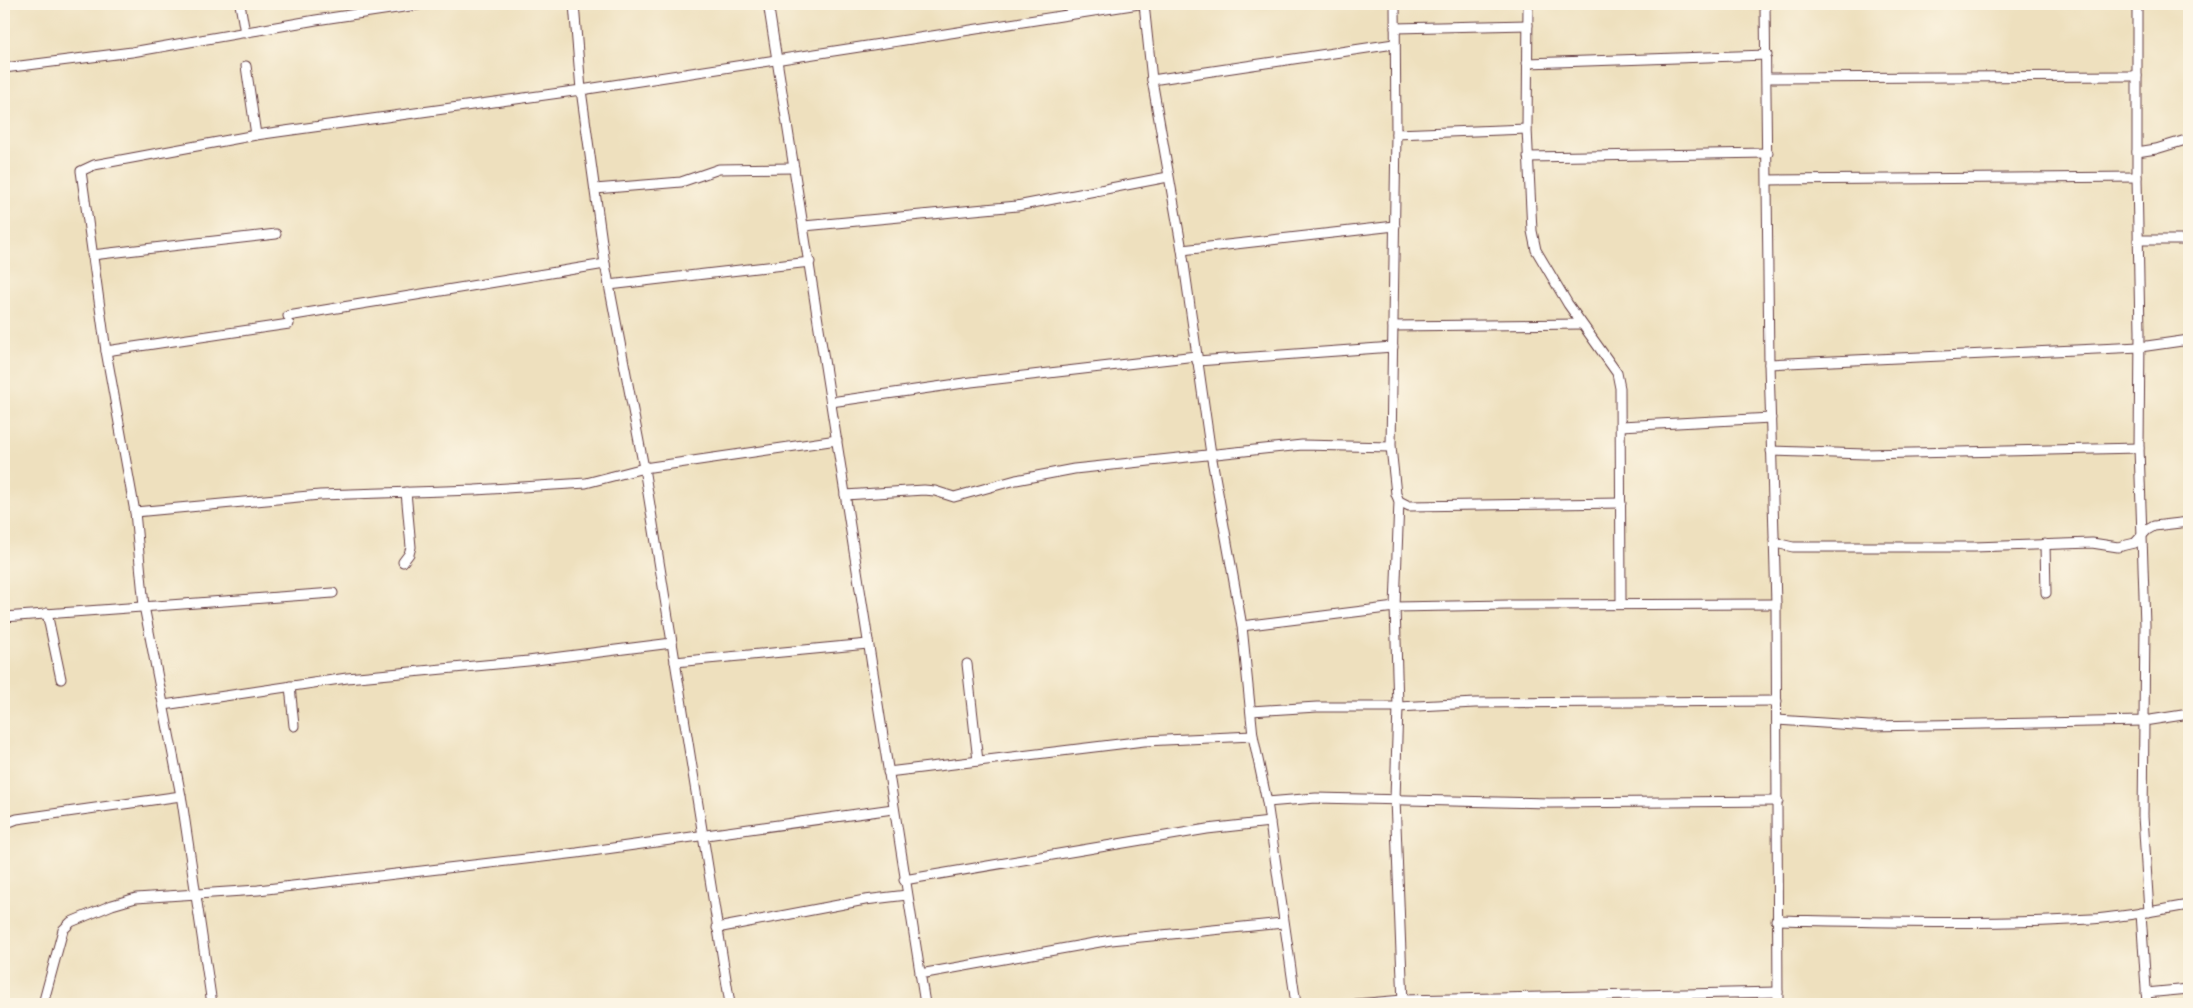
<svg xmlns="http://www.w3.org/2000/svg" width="2193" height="1008" font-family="Caveat,sans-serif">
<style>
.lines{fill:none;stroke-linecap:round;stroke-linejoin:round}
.minor-casing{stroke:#633c41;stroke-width:11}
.minor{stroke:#fff;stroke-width:9}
</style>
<rect width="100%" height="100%" fill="#fcf5e5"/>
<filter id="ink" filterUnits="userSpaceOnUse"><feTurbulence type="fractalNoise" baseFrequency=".02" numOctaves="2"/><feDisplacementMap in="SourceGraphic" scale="10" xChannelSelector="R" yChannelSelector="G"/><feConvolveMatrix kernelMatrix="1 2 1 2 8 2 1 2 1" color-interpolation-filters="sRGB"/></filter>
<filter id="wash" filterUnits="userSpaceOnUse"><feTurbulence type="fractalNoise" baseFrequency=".0096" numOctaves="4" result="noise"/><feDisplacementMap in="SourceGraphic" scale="20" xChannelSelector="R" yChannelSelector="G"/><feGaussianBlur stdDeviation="1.12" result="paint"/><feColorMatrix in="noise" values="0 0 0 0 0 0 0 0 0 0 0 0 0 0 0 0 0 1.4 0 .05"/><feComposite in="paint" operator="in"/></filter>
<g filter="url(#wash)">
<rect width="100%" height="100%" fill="#eee0be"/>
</g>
<g filter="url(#ink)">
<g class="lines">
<defs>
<g id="minor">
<path d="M 240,4 L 245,33"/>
<path d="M 1144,4 L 1152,80 L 1182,250 L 1211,454 L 1242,626 L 1253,736 L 1267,802 L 1296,1004"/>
<path d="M 1395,4 L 1396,134 L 1391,447 L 1396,494 L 1399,501 L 1409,506 L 1621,503"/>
<path d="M 1528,4 L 1527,129 L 1532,231 L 1536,250 L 1568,304 L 1617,373 L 1620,388 L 1621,604"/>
<path d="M 1765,4 L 1769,364 L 1776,604 L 1778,1004"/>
<path d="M 2137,4 L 2137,177 L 2140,332 L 2139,448 L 2145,625 L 2143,816 L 2149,912"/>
<path d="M 769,9 L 925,1004"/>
<path d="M 1395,28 L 1528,25"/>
<path d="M 1527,63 L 1767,55"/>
<path d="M 246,66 L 256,135"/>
<path d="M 4,68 L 132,52 L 316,20 L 424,4"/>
<path d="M 1767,78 L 2137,76"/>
<path d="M 1152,80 L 1394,44"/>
<path d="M 1396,134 L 1527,129"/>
<path d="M 2137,152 L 2156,149 L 2189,139"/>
<path d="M 1528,157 L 1768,153"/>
<path d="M 1768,180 L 2137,177"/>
<path d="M 595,189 L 681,182 L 719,169 L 794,168"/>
<path d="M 804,226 L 1017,206 L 1168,177"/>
<path d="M 2138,240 L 2189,240"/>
<path d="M 1182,250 L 1395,226"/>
<path d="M 92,255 L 276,234"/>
<path d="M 609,285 L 810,262"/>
<path d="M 288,316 L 605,264"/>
<path d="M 1393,326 L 1581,324"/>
<path d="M 106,351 L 289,324"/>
<path d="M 1197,361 L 1393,347"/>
<path d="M 1769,364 L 2140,347 L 2189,340"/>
<path d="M 831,402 L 971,382 L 1196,356"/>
<path d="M 1621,426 L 1771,418"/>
<path d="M 1771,451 L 1865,454 L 2139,448"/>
<path d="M 845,495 L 924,490 L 935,491 L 954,497 L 1016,480 L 1074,469 L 1302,445 L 1391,447"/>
<path d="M 1399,501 L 1395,607 L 1398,707 L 1395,799 L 1403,1004"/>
<path d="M 135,512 L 320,495 L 475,490 L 586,483 L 644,468 L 837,440"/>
<path d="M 1774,540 L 1780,544 L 1793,547 L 1974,547 L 2092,543 L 2118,547 L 2135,543 L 2147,530 L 2154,526 L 2189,522"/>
<path d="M 2045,544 L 2046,593"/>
<path d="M 403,562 L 409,554 L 411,547 L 406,492"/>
<path d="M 47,613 L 61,679"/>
<path d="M 4,617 L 333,593"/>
<path d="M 1242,626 L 1395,607 L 1509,605 L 1776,604"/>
<path d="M 675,662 L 868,644"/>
<path d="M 967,664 L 978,761"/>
<path d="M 290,686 L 294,726"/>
<path d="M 164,705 L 347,678 L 528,661 L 672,643"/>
<path d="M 1251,711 L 1317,707 L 1398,707 L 1475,703 L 1777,701"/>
<path d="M 1777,720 L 1869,726 L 2144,721 L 2189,714"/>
<path d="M 888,772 L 1144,741 L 1253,736"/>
<path d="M 1267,802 L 1316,798 L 1549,803 L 1778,801"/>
<path d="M 4,824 L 17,819 L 181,796"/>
<path d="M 904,880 L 1207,829 L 1270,822"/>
<path d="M 2141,913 L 2147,1004"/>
<path d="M 1776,920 C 1881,922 1987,925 2091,919 C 2124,917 2157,910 2189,905"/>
<path d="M 717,928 L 865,900 L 907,895"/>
<path d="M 920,974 L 1111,940 L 1283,923"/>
<path d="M 2146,993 L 2189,989"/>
<path d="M 43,1004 L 63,930 L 71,922 L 112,905 L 136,898 L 258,890 L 577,853 L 893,809"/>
<path d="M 212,1004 L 182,801 L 144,606 L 135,512 L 106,351 L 81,171 L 94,165 L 256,135 L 581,90 L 574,4"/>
<path d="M 730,1004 L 644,468 L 605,264 L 581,90 L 1139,4"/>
<path d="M 1356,1004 L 1403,1000 L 1778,992"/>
</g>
</defs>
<use href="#minor" class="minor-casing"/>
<use href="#minor" class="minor"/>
</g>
</g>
<rect width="2193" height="1008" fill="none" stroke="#fcf5e5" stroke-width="20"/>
</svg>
